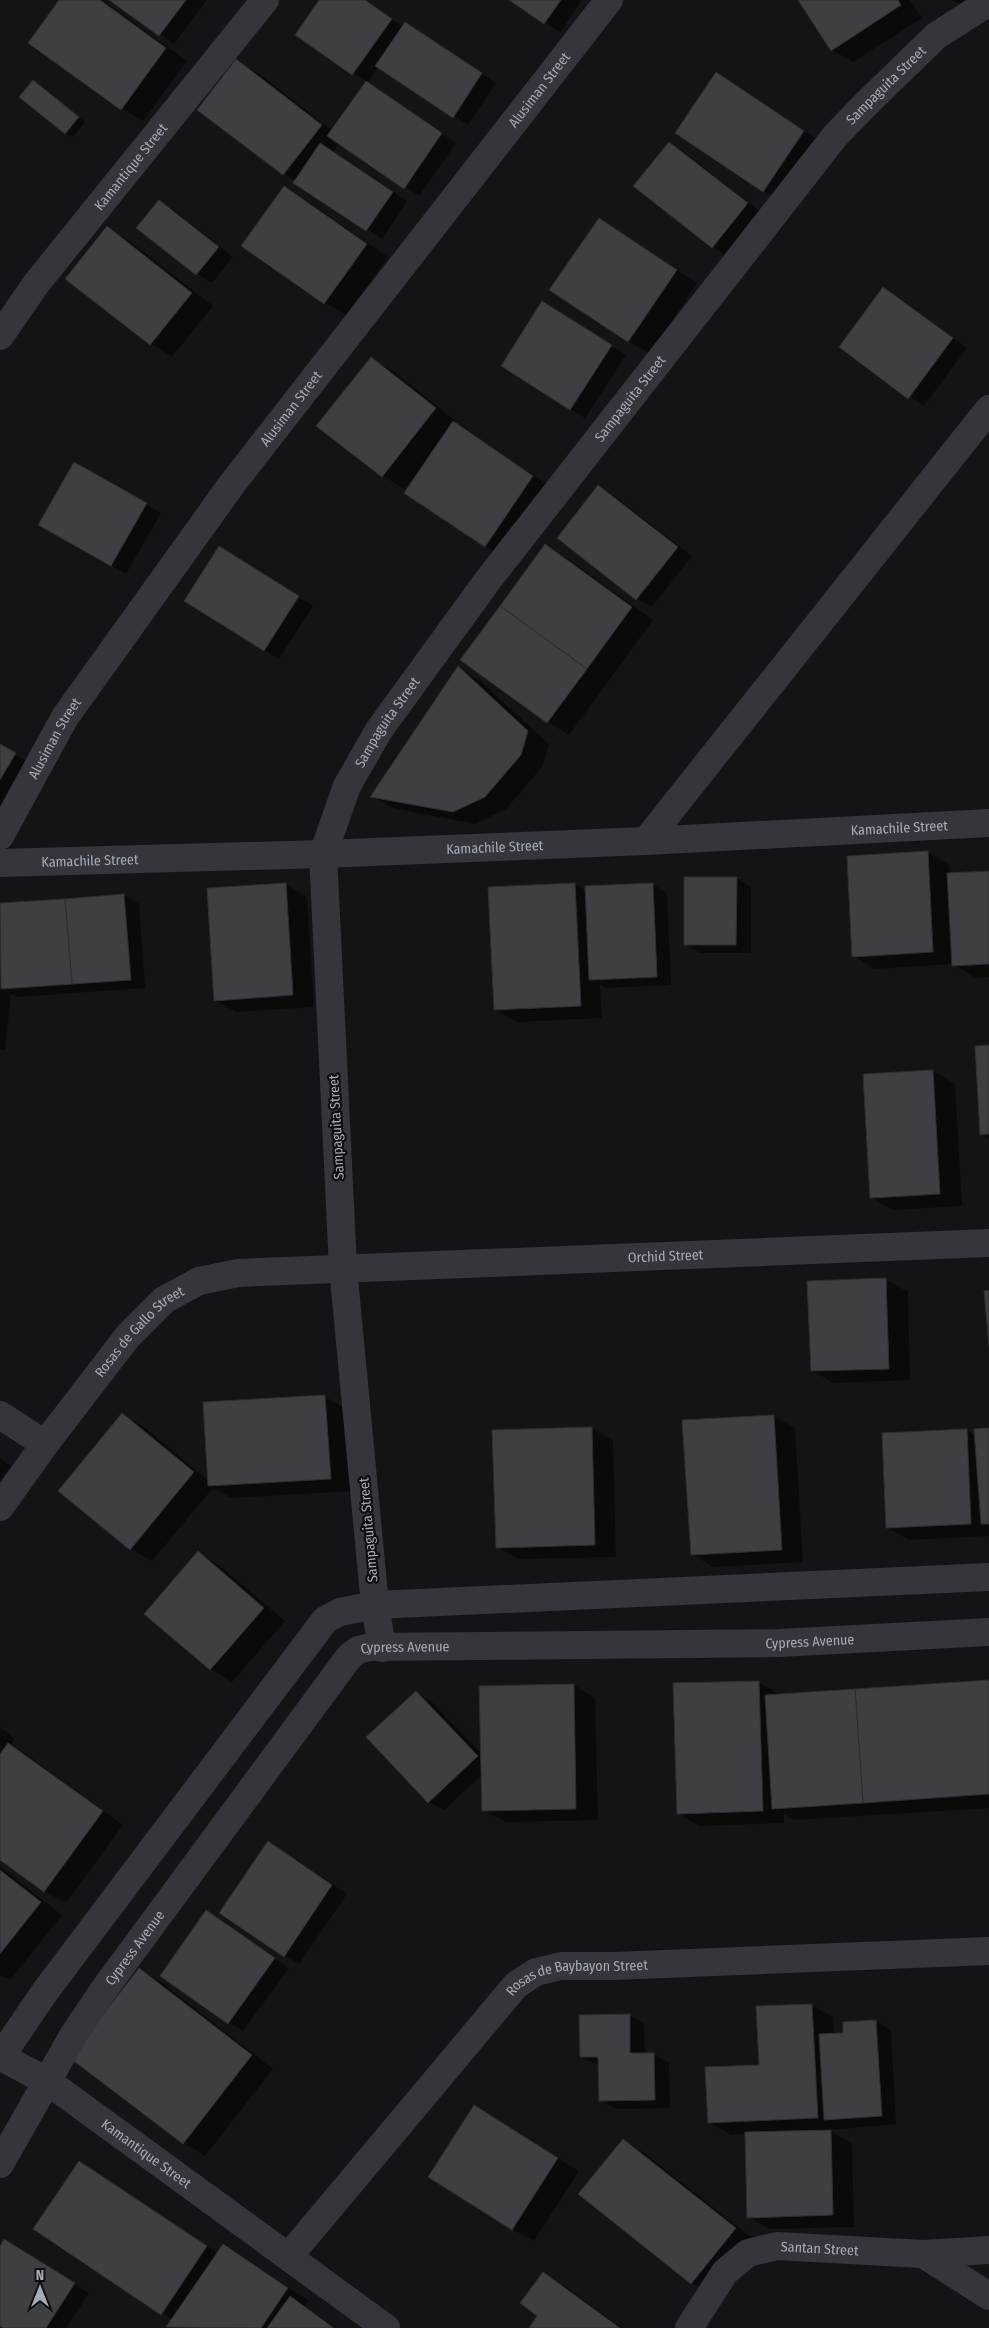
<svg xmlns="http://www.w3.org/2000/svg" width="989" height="2328" font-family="'Fira Sans Condensed',sans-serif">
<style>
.shadow{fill:#0007}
.building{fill:#3d3f43;stroke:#2d2e32}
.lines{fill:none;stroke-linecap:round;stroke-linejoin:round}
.minor{stroke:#34363b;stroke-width:28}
.labels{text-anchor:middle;stroke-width:4.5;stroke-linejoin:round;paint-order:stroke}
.street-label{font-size:14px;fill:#a4acb7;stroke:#0e0f10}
</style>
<rect width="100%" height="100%" fill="#131415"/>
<g class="shadow">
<path d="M 60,0 L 102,0 L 187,61 L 143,121 L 122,109 L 29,43 Z"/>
<path d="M 111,0 L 207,0 L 174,44 Z"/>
<path d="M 321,0 L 365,0 L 403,27 L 405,23 L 420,32 L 496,83 L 468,125 L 379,67 L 367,83 L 456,143 L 419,196 L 339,143 L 333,152 L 407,201 L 382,239 L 284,174 L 199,110 L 236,61 L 258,73 L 333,131 L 367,82 L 296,34 Z"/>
<path d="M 511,0 L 582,0 L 560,32 Z"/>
<path d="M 799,0 L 910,0 L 922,18 L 853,62 L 832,50 Z"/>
<path d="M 952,0 L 974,0 L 963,6 Z"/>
<path d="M 716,74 L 824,144 L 785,203 L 764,191 Z"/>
<path d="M 33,82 L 85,122 L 73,137 L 65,133 Z"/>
<path d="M 669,143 L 684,152 L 762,213 L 727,256 L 713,247 Z"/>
<path d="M 285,187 L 306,200 L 388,257 L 346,315 L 325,303 L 243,245 Z"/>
<path d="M 159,202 L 174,210 L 233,257 L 212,283 L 197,274 L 138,228 Z"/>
<path d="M 599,219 L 697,283 L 650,354 L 628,341 Z"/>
<path d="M 107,228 L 128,240 L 213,306 L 172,357 L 151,344 L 67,279 Z"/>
<path d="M 884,289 L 967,348 L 924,406 L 841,347 Z"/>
<path d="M 558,312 L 626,355 L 585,418 L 502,366 Z"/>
<path d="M 371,359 L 393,371 L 457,422 L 455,424 L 554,489 L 507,559 L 485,546 L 421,468 L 404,489 L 383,476 L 318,426 Z"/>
<path d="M 75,464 L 161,513 L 126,574 L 40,525 Z"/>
<path d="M 599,487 L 613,495 L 692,556 L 652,607 L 637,599 Z"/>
<path d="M 545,546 L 567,558 L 653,620 L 569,735 L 548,722 L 462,659 Z"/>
<path d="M 234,556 L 313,606 L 279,659 L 264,650 Z"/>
<path d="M 458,667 L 479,680 L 549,744 L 542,767 L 506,809 L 475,824 L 393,808 L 372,796 Z"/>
<path d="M 0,745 L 37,767 L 0,829 Z"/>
<path d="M 928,852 L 949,865 L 950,874 L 989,872 L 989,977 L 975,978 L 953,964 L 875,969 L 854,956 Z"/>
<path d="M 737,878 L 751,887 L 751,953 L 700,953 L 685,944 Z"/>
<path d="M 286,884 L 307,897 L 314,1007 L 236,1012 L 215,1000 Z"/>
<path d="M 575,884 L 586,891 L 652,884 L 667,893 L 671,985 L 605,988 L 600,985 L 602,1018 L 517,1022 L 495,1010 Z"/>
<path d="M 124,895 L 139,904 L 145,988 L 17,997 L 11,994 L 5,1050 L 0,1050 L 0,905 Z"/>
<path d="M 989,1046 L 989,1139 L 981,1134 Z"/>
<path d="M 933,1071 L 955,1084 L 962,1206 L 893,1210 L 871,1197 Z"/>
<path d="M 886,1280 L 908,1292 L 910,1380 L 833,1383 L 812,1370 L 808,1282 Z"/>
<path d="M 325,1397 L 347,1409 L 352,1491 L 231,1498 L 213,1488 L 152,1561 L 131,1549 L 122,1415 L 144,1427 L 209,1481 L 204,1404 Z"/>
<path d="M 773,1416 L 795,1428 L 803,1562 L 713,1567 L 692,1554 Z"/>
<path d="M 592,1428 L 613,1441 L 616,1557 L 518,1559 L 497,1547 Z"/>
<path d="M 989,1429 L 989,1536 L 909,1540 L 888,1528 L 883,1434 L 967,1430 L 976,1436 Z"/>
<path d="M 0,1458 L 11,1466 L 0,1480 Z"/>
<path d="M 198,1553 L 219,1565 L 285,1621 L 232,1682 L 211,1669 L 146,1614 Z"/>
<path d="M 989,1681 L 989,1808 L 795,1820 L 784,1814 L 784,1823 L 699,1826 L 678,1813 L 758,1682 L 780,1695 Z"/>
<path d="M 574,1685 L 595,1698 L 598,1820 L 505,1822 L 483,1810 L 483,1774 L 444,1810 L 429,1802 L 416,1692 L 431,1701 L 482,1754 Z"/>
<path d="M 0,1727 L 15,1739 L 11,1745 L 30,1757 L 123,1825 L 66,1903 L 44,1891 L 0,1858 Z"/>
<path d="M 283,1851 L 347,1894 L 299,1964 L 284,1956 Z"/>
<path d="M 0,1867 L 62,1915 L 10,1980 L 0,1975 Z"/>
<path d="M 206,1912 L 289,1968 L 243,2031 L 229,2023 Z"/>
<path d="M 140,1970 L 161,1982 L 273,2069 L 205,2156 L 184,2143 L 72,2058 Z"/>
<path d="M 812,2005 L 833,2017 L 834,2034 L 845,2034 L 876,2021 L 891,2030 L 896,2124 L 829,2130 L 852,2144 L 854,2227 L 770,2229 L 748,2217 L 746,2134 L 731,2135 L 709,2122 Z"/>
<path d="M 629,2015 L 644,2024 L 645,2054 L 654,2054 L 669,2063 L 670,2108 L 615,2109 L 600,2100 L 599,2065 L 581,2057 Z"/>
<path d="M 475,2106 L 579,2171 L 534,2241 L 512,2229 Z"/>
<path d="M 623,2140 L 644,2153 L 756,2241 L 713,2295 L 691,2283 Z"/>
<path d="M 79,2163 L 218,2253 L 224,2245 L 245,2258 L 309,2301 L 305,2306 L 336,2328 L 170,2328 L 167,2327 L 172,2319 L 162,2313 Z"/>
<path d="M 0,2248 L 20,2249 L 89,2293 L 66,2328 L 6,2328 L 0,2324 Z"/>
<path d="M 543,2274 L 565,2286 L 622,2328 L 530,2328 L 539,2316 Z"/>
</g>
<g class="building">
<path d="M 59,0 L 100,0 L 166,48 L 121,110 L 28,43 Z"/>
<path d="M 109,0 L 186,0 L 159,36 Z"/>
<path d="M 319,0 L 365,0 L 392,19 L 352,75 L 295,35 Z"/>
<path d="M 509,0 L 561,0 L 544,24 Z"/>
<path d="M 798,0 L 898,0 L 901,5 L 831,51 Z"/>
<path d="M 405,22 L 482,73 L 453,118 L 375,66 Z"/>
<path d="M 236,59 L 322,125 L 283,175 L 197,110 Z"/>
<path d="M 716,72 L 804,131 L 763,192 L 675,133 Z"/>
<path d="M 33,80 L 79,117 L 65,134 L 19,97 Z"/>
<path d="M 366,81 L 442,133 L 404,189 L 327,136 Z"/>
<path d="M 669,142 L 748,203 L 712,248 L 633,186 Z"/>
<path d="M 320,143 L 393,192 L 366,231 L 293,183 Z"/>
<path d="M 284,186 L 367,244 L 324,304 L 241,246 Z"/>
<path d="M 159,200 L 219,247 L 196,275 L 136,228 Z"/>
<path d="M 599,218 L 677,270 L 628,342 L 549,290 Z"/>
<path d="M 107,226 L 192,293 L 150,345 L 65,279 Z"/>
<path d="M 883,287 L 953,338 L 908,399 L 839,347 Z"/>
<path d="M 542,301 L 612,345 L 570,410 L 501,366 Z"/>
<path d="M 371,357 L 436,408 L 382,477 L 316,426 Z"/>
<path d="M 453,421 L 533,476 L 485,547 L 404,493 Z"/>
<path d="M 74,462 L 147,503 L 111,566 L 38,525 Z"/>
<path d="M 598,485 L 678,547 L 636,600 L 557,538 Z"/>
<path d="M 545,544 L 632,607 L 587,669 L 500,606 Z"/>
<path d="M 219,546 L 299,596 L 264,651 L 184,601 Z"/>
<path d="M 500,606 L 587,669 L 547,723 L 460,660 Z"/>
<path d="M 458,666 L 528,731 L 521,755 L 485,797 L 453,812 L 370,797 Z"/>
<path d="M 0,744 L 16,753 L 0,780 Z"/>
<path d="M 928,851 L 933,952 L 852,957 L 847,856 Z"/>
<path d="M 989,871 L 989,964 L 952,966 L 947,873 Z"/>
<path d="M 684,877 L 737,877 L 736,945 L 684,945 Z"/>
<path d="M 286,883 L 293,995 L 214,1001 L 207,888 Z"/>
<path d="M 575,883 L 581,1006 L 494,1010 L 488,887 Z"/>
<path d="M 653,883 L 657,977 L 589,980 L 585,886 Z"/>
<path d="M 124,894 L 131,980 L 72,984 L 65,899 Z"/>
<path d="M 65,899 L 72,984 L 1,989 L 0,903 Z"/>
<path d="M 989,1045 L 989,1134 L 980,1135 L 975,1046 Z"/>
<path d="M 933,1070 L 940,1194 L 870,1198 L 863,1074 Z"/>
<path d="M 886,1278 L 889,1369 L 811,1371 L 807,1281 Z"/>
<path d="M 989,1290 L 989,1346 L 984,1291 Z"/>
<path d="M 325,1395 L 331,1479 L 208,1486 L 203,1402 Z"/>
<path d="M 122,1413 L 194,1472 L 130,1550 L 58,1491 Z"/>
<path d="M 774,1415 L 782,1550 L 691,1555 L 682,1420 Z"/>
<path d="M 592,1427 L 595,1545 L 496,1548 L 492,1430 Z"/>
<path d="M 989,1428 L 989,1524 L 981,1524 L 974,1429 Z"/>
<path d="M 967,1429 L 971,1524 L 886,1528 L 882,1433 Z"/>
<path d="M 198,1551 L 264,1608 L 210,1670 L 144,1614 Z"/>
<path d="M 989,1680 L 989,1794 L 863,1803 L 855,1689 Z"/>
<path d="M 759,1681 L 763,1811 L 677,1814 L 673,1683 Z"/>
<path d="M 574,1684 L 576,1809 L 482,1811 L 479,1686 Z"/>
<path d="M 855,1689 L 863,1803 L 772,1809 L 765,1695 Z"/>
<path d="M 416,1691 L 478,1756 L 428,1803 L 366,1737 Z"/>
<path d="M 8,1743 L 103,1811 L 44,1892 L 0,1860 L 0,1754 Z"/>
<path d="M 268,1841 L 332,1885 L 284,1957 L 219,1913 Z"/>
<path d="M 0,1870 L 41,1902 L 0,1954 Z"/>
<path d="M 206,1910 L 275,1958 L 228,2024 L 160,1976 Z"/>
<path d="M 139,1968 L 252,2055 L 183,2144 L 70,2058 Z"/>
<path d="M 812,2004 L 818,2118 L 708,2123 L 705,2067 L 759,2065 L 756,2006 Z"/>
<path d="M 630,2014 L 630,2053 L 654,2053 L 655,2100 L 599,2101 L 598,2057 L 580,2057 L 579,2015 Z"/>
<path d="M 876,2020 L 882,2116 L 824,2120 L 819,2034 L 843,2033 L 843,2022 Z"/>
<path d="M 474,2105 L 558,2158 L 512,2230 L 428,2177 Z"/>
<path d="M 831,2130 L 833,2215 L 747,2218 L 745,2132 Z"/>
<path d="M 623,2139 L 736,2228 L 691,2284 L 578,2194 Z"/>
<path d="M 79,2161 L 207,2246 L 161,2315 L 33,2229 Z"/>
<path d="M 4,2239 L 75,2283 L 46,2328 L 4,2328 L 0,2326 L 0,2246 Z"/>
<path d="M 223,2244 L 288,2288 L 261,2328 L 166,2327 Z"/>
<path d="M 543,2272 L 620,2328 L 529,2328 L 537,2316 L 520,2303 Z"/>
<path d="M 290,2296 L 334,2328 L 267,2328 Z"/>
</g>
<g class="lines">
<g class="minor">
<path id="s1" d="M 0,336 L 36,284 L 265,0"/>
<path id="s2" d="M 0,836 L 65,717 L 232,484 L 609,0"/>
<path d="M 646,841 L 989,409"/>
<path id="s3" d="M 0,863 L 323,854 L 646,841 L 989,823"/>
<path d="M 0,1415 L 45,1444"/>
<path id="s4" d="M 0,1507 L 45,1444 L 128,1336 L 164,1300 L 199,1281 L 238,1273 L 989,1243"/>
<path id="s5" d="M 382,1648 L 375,1605 L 343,1268 L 323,854 L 347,786 L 379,730 L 488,580 L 835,136 L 867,103 L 936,36 L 989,2"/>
<path id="s6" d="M 1,2057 L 47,2081 L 386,2328"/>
<path d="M 0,2058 L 44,1993 L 325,1620 L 340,1612 L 375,1605 L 989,1577"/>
<path id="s7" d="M 0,2164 L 74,2034 L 105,1988 L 349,1657 L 358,1650 L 370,1647 L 779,1643 L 989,1632"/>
<path d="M 923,2254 L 989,2296"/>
<path id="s8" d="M 289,2256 L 516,1985 L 536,1972 L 561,1966 L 615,1966 L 989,1951"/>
<path id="s9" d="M 689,2328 L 725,2272 L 748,2253 L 777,2246 L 923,2254 L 989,2250"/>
</g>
</g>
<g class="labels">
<g class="street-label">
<text dy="5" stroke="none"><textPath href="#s5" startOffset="1754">Sampaguita Street</textPath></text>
<text dy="5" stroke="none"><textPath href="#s2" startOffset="922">Alusiman Street</textPath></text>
<text dy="5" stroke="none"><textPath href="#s1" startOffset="214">Kamantique Street</textPath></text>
<text dy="5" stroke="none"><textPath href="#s5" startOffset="1349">Sampaguita Street</textPath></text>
<text dy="5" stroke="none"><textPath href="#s2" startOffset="518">Alusiman Street</textPath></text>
<text dy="5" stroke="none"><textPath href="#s5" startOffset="944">Sampaguita Street</textPath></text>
<text dy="5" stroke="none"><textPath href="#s2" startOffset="112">Alusiman Street</textPath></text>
<text dy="5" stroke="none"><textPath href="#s3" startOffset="900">Kamachile Street</textPath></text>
<text dy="5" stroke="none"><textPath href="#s3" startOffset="495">Kamachile Street</textPath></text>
<text dy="5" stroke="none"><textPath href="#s3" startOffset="90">Kamachile Street</textPath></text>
<text transform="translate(336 1127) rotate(-93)" y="5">Sampaguita Street</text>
<text dy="5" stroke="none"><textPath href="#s4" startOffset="772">Orchid Street</textPath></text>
<text dy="5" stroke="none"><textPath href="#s4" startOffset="225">Rosas de Gallo Street</textPath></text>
<text transform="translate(368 1530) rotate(-95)" y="5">Sampaguita Street</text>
<text dy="5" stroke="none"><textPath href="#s7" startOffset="1080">Cypress Avenue</textPath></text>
<text dy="5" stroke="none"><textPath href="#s7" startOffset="675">Cypress Avenue</textPath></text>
<text dy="5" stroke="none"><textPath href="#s7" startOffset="255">Cypress Avenue</textPath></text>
<text dy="5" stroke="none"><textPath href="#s8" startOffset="416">Rosas de Baybayon Street</textPath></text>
<text dy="5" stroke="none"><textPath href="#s6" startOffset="175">Kamantique Street</textPath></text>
<text dy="5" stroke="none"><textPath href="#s9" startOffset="169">Santan Street</textPath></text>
</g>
</g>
<g transform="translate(40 2288)" stroke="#0e0f10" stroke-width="4" paint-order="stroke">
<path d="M0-4L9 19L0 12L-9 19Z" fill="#a4acb7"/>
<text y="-8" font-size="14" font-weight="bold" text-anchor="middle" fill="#a4acb7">N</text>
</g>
</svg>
